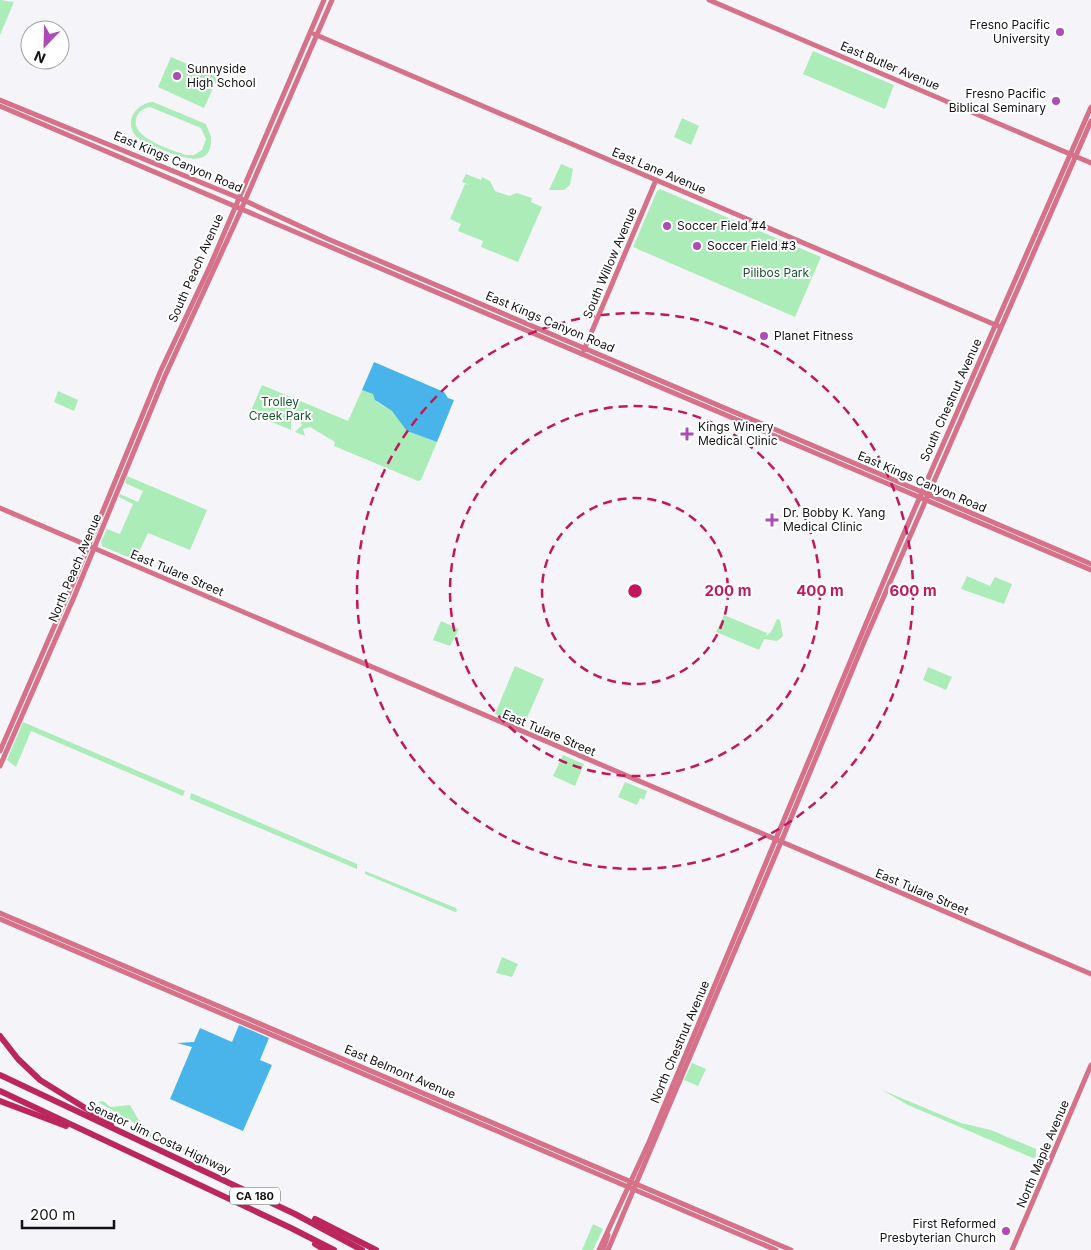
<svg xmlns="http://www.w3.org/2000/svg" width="1091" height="1250" font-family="Inter,sans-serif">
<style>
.green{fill:#acecb8;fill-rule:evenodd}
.water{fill:#49b4ea}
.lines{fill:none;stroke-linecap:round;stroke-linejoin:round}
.secondary{stroke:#d5728a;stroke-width:5}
.highway{stroke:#bb275c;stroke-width:6}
.ring{fill:none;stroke:#c2185b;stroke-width:2.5;stroke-dasharray:9 6}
.poi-dot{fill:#ad4cb4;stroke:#fff;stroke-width:2}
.labels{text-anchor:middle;stroke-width:4;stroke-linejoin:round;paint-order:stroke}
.shield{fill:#fff;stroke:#5a5a5b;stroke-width:1}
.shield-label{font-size:11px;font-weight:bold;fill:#131315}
.poi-label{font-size:12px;fill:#131315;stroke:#fff;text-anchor:start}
.street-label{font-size:12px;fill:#131315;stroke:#fff}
.park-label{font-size:12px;fill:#17542a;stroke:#fff}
.centre{fill:#c2185b;stroke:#fff;stroke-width:2.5}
.ring-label{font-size:15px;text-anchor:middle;font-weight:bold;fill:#c2185b;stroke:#fff;stroke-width:4;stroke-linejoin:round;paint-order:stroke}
</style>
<rect width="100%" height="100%" fill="#f5f5f9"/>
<g class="green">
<path d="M 0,0 L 14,2 L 0,35 Z"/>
<path d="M 813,51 L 894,85 L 885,109 L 803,74 Z"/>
<path d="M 171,57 L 218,77 L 204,108 L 158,87 Z"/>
<path d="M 153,102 L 206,124 C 207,129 211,133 211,139 C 212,171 178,156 163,150 C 154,146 141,143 135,135 C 124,120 137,103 153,102 ZM 150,107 L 201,128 L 206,139 L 202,150 L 194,155 L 186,155 C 172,150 131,138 136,119 C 138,111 144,108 150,107 Z"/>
<path d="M 682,118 L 699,126 L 691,145 L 674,137 Z"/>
<path d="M 561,164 L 573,169 L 570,185 L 564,190 L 549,190 Z"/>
<path d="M 466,174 L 481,180 L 482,177 L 490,181 L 495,191 L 509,196 L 517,193 L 532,198 L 531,202 L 542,207 L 518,262 L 481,247 L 483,241 L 458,231 L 461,224 L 450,219 L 465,184 L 470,185 L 462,182 Z"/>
<path d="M 660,189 L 821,257 L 795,317 L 633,247 L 657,191 Z"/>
<path d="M 262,385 L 348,421 L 362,390 L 374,394 L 377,402 L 392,411 L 410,432 L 437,442 L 421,480 L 418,481 L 334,446 L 335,442 L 310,427 L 303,429 L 305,436 L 295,432 L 302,425 L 298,418 L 291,420 L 291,430 L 250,413 Z"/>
<path d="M 58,391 L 78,400 L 74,411 L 54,402 Z"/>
<path d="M 127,476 L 207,510 L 190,550 L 148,533 L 135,560 L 102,546 L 101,542 L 107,529 L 120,534 L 133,504 L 119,497 L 120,494 L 138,502 L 143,491 L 125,483 Z"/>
<path d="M 967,576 L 990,586 L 995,577 L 1012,584 L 1004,604 L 961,589 Z"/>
<path d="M 724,615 L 767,633 L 766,636 L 771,632 L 777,619 L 780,620 L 783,636 L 777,641 L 764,639 L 759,650 L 716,632 Z"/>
<path d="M 441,621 L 459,629 L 450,646 L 433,640 Z"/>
<path d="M 515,666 L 544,679 L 523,727 L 495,714 Z"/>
<path d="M 928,667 L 952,677 L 946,690 L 923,680 Z"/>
<path d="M 23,722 L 185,791 L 183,796 L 31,731 L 16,767 L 7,760 Z"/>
<path d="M 563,755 L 584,764 L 575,786 L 553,776 Z"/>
<path d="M 625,782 L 647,791 L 644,800 L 640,798 L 637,805 L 618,797 Z"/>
<path d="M 191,793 L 357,864 L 357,869 L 190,799 Z"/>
<path d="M 365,871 L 456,908 L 457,911 L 455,912 L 365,874 Z"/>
<path d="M 502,957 L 518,964 L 512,977 L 496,973 Z"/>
<path d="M 692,1063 L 706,1069 L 698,1086 L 684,1080 Z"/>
<path d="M 882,1090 L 961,1123 L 991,1130 L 1036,1149 L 1036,1157 L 1033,1158 L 908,1105 Z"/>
<path d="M 103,1101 L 111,1107 L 130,1105 L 138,1119 L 152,1135 L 228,1167 L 227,1170 L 150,1137 L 143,1128 L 98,1102 Z"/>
<path d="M 593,1224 L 603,1229 L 593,1250 L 582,1250 Z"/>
</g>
<g class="water">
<path d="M 374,362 L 444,392 L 448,398 L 454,400 L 437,442 L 407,431 L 392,411 L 375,400 L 373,394 L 362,390 Z"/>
<path d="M 239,1025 L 269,1038 L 260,1060 L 272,1065 L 243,1131 L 170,1099 L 192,1047 L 177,1043 L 194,1042 L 200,1028 L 232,1042 Z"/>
</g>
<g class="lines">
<g class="secondary">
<path d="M 709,0 L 1091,163"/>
<path d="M 314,34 L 998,326"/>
<path d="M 0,100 L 239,198 L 328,239 L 1091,564"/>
<path d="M 0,106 C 364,260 726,418 1091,570"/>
<path d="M 584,350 L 656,180"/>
<path d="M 0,508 L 1091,974"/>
<path d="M 0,751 L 74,581 L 161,370 L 210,266 L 324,0"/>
<path d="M 0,766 L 74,597 L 165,376 L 237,219 L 332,0"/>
<path d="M 0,913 L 791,1250"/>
<path d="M 0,919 L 776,1250"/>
<path d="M 599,1250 L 649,1142 L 901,540 L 1091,107"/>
<path d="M 603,1250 L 608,1235"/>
<path d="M 608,1250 L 781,842 L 864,642 L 1091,121"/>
<path d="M 1012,1250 L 1091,1065"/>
</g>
<g class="highway">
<path d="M 0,1036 L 18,1059 L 40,1080 L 111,1124"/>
<path d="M 0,1075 L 295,1214 L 362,1250"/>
<path d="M 0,1091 L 291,1228 L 334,1250"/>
<path d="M 0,1101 L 66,1126"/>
<path d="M 315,1219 L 376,1250"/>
<path d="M 315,1244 L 325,1250"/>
</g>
</g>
<g class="ring">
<circle cx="635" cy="591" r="93"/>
<circle cx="635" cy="591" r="185"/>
<circle cx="635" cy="591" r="278"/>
</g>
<g class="poi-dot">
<circle cx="1060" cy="32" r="5"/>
<circle cx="177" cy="76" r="5"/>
<circle cx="1056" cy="101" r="5"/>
<circle cx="667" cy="226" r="5"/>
<circle cx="697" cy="246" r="5"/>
<circle cx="764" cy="336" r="5"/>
<path d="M684.5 426.5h5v5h5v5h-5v5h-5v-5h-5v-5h5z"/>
<path d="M769.5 512.5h5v5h5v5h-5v5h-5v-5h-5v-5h5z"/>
<circle cx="1006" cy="1231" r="5"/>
</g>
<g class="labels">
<rect class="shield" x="230" y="1187.5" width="50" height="17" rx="4"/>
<g class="shield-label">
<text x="255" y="1200">CA 180</text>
</g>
<g class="poi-label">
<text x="1050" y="29" text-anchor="end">Fresno Pacific<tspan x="1050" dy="14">University</tspan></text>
<text x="187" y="73">Sunnyside<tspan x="187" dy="14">High School</tspan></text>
<text x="1046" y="98" text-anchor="end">Fresno Pacific<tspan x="1046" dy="14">Biblical Seminary</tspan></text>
<text x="677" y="230">Soccer Field #4</text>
<text x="707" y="250">Soccer Field #3</text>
<text x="774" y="340">Planet Fitness</text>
<text x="698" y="431">Kings Winery<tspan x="698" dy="14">Medical Clinic</tspan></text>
<text x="783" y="517">Dr. Bobby K. Yang<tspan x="783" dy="14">Medical Clinic</tspan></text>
<text x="996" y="1228" text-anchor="end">First Reformed<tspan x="996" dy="14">Presbyterian Church</tspan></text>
</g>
<g class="street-label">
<text transform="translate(890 66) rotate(23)" y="4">East Butler Avenue</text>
<text transform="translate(178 162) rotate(23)" y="4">East Kings Canyon Road</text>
<text transform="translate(659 171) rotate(23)" y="4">East Lane Avenue</text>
<text transform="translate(610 263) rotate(-67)" y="4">South Willow Avenue</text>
<text transform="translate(196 268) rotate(-66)" y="4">South Peach Avenue</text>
<text transform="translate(550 322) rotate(23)" y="4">East Kings Canyon Road</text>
<text transform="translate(951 400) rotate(-66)" y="4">South Chestnut Avenue</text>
<text transform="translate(922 482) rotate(23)" y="4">East Kings Canyon Road</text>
<text transform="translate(75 568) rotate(-67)" y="4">North Peach Avenue</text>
<text transform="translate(177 573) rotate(23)" y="4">East Tulare Street</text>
<text transform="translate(549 733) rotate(23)" y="4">East Tulare Street</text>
<text transform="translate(922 892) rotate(23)" y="4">East Tulare Street</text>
<text transform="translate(680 1042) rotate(-67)" y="4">North Chestnut Avenue</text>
<text transform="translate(400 1072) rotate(23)" y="4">East Belmont Avenue</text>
<text transform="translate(159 1138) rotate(25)" y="4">Senator Jim Costa Highway</text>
<text transform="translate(1043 1154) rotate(-67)" y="4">North Maple Avenue</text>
</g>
<g class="park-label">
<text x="776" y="277">Pilibos Park</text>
<text x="280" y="406">Trolley<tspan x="280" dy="14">Creek Park</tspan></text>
</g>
</g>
<circle cx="635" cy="591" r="8" class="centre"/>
<g class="ring-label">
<text x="728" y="596">200 m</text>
<text x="820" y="596">400 m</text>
<text x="913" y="596">600 m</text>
</g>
<g transform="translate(45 45) rotate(203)"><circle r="24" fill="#ffffff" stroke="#a1a1a1"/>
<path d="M0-4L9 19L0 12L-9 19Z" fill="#ad4cb4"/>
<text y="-8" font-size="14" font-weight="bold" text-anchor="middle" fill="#131315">N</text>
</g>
<path d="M22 1220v8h92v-8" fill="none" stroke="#131315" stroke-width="2.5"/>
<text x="30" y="1220" font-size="15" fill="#131315" stroke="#ffffff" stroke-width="4" paint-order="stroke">200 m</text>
</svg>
